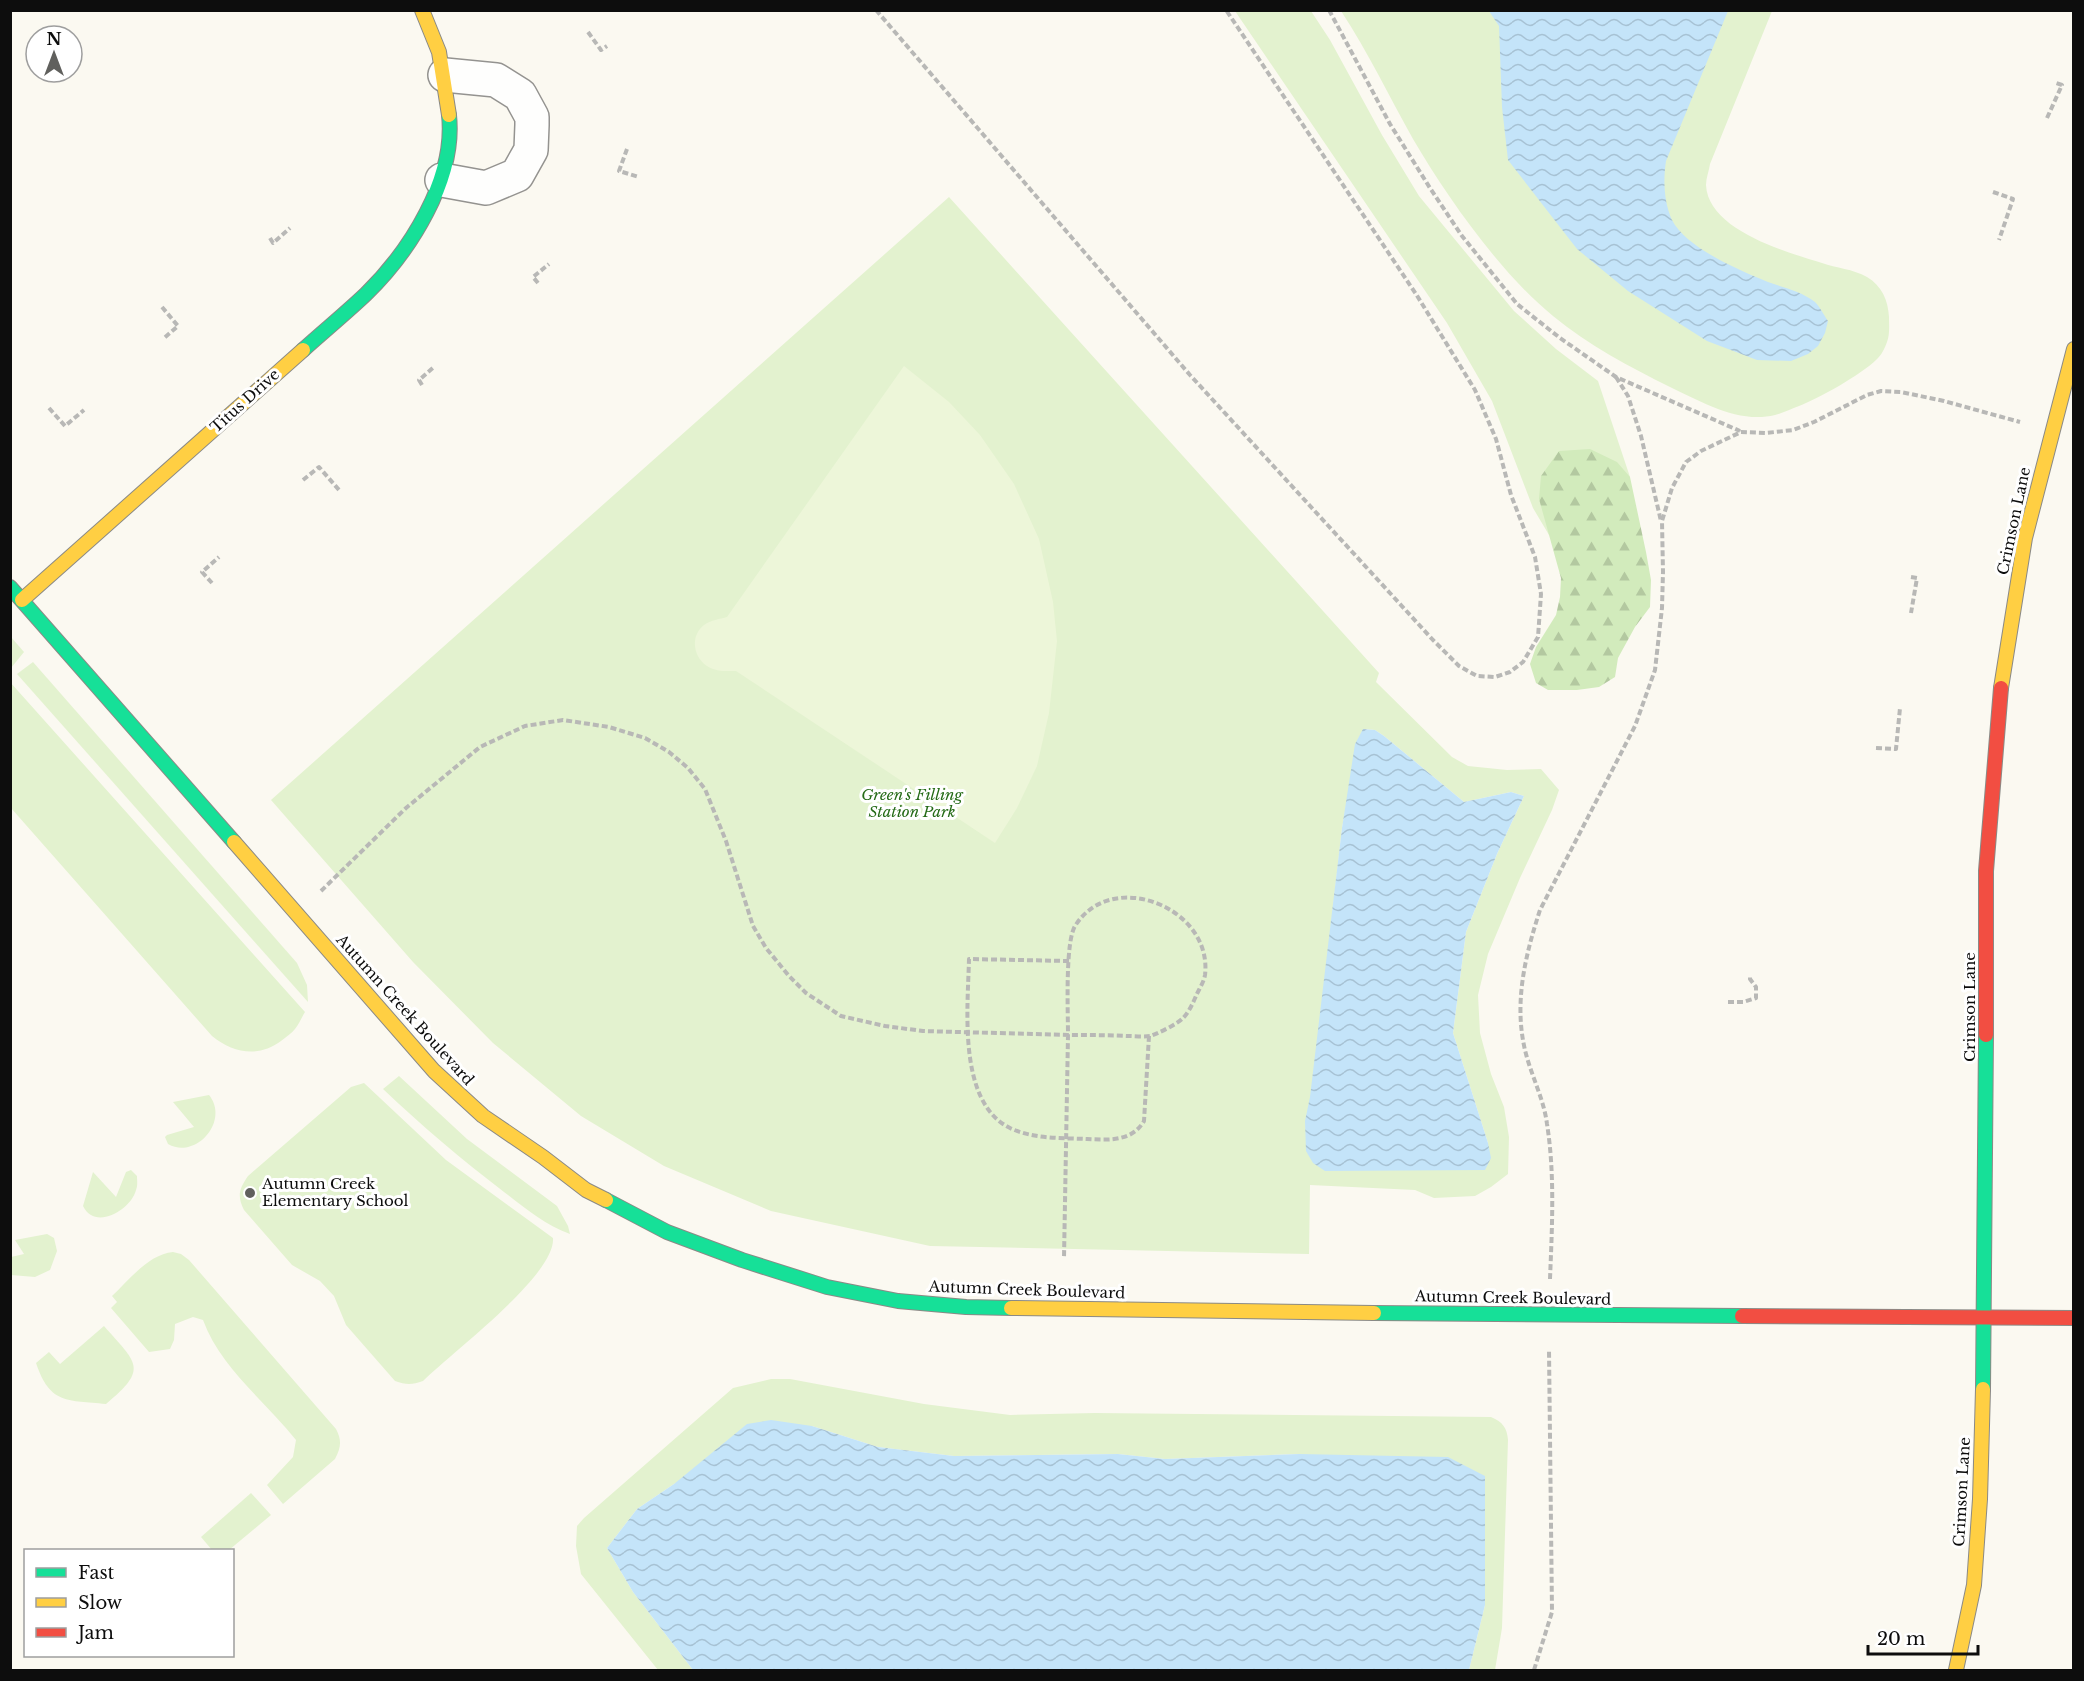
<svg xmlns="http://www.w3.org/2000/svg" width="2084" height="1681" font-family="'Libre Baskerville',serif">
<defs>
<pattern id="forest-firs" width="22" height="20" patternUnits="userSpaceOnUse" patternTransform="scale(1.5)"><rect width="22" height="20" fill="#d2ebbc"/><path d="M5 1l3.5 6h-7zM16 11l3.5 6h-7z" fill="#b3c8a0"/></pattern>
<pattern id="water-waves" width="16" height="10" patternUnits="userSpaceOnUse" patternTransform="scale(1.5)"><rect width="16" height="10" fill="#c4e4f9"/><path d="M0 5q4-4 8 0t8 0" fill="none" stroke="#a7c2d4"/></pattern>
</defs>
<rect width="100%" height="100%" fill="#fbf9f1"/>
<g fill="#e3f2cf" fill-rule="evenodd">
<polygon points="1235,11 1311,11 1330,40 1382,135 1419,196 1514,311 1556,349 1598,381 1630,477 1549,535 1533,508 1492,401 1447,323"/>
<path d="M 1341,11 L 1772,11 L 1710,164 C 1709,171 1706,178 1706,185 C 1708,230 1786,252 1822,263 C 1836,268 1853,269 1867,277 C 1882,286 1888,300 1889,317 C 1889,324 1890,335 1887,342 C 1885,348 1881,356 1876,360 C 1862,374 1818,399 1799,406 C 1791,409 1783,413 1775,415 C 1739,424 1702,402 1670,387 C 1630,367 1588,345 1553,316 C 1501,274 1447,197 1413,139 C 1389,96 1368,52 1341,11 Z"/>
<path d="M 949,197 L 1379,673 L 1376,682 L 1452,757 L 1468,766 L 1507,770 L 1541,769 L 1559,790 L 1552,810 L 1520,878 L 1488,954 L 1478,995 L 1480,1033 L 1491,1074 L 1504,1107 L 1509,1137 L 1508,1174 L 1491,1187 L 1475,1196 L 1434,1198 L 1415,1190 L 1310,1185 L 1309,1254 L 930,1246 L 771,1211 L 664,1166 L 581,1116 L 493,1043 L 413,962 L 271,800 ZM 1364,729 L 1375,730 L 1384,736 L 1464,802 L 1511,792 L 1524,796 L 1497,854 L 1466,932 L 1453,1033 L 1488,1143 L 1317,1049 L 1342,828 L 1358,739 Z"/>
<polygon points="11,637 24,652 11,668 10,667"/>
<polygon points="33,662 297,963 307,985 308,1002 17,674"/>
<path d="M 10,682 L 305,1012 C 302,1017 299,1024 295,1029 C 292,1033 286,1037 281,1041 C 258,1058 233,1053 212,1036 L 11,808 Z"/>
<path d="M 399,1076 L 467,1139 L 557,1206 L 568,1226 L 570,1234 C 545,1225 525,1208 504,1192 C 461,1159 422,1126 383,1089 Z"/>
<path d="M 364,1083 L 446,1160 L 553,1238 C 556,1275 451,1353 423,1381 C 412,1385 406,1385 395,1381 L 346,1325 L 334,1296 L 320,1281 L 292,1265 L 244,1210 C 237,1196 239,1189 248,1176 L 351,1087 Z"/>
<path d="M 209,1095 C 230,1121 196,1160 168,1144 L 165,1137 L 167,1135 L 194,1127 L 173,1102 Z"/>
<path d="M 131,1170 L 137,1176 C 137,1181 138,1185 136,1190 C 131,1210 95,1231 83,1206 L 93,1172 L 116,1197 L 126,1172 Z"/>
<polygon points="47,1234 54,1238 57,1251 50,1270 35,1277 11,1275 11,1257 24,1254 15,1240"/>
<path d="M 173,1252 L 181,1254 L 189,1260 L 336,1429 C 342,1440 341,1448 335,1459 L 283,1504 L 267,1485 L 293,1457 L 296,1440 C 265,1401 220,1367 203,1320 L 193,1317 L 175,1324 L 174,1340 L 170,1349 L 149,1352 L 111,1308 L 117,1302 L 112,1296 C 129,1280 149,1254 173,1252 Z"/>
<path d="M 104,1326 C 136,1363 150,1368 106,1404 C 68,1400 50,1405 36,1363 L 49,1352 L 60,1364 Z"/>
<path d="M 771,1379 L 790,1379 L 924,1404 L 1010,1415 L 1095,1413 L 1491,1417 C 1503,1422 1507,1428 1508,1440 L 1502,1628 L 1495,1670 L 1469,1670 L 1485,1605 L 1299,1454 L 1165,1459 L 1118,1454 L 954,1456 L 878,1447 L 812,1426 L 674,1484 L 637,1509 L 607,1548 L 633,1592 L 693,1670 L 658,1670 L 581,1574 L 576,1546 L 577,1526 L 584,1518 L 733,1388 Z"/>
<polygon points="251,1493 271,1515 229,1550 212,1550 201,1537"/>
</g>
<polygon fill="url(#forest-firs)" points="1590,449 1617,462 1630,477 1646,552 1651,580 1650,607 1635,627 1618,658 1615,677 1599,687 1577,690 1548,690 1536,683 1530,664 1536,647 1556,615 1560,597 1561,578 1539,499 1541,476 1559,451"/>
<path fill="#edf6d9" d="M 904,366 L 949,402 L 980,435 L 1014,484 L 1039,539 L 1053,602 L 1057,641 L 1049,713 L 1037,766 L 1017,808 L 995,843 L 736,671 C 726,671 716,672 707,666 C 693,657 690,636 704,625 C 711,620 720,619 727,617 Z"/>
<g fill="url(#water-waves)">
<path d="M 1489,11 L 1728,11 L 1666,161 C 1663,181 1664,202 1672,220 C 1686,248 1741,271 1768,282 C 1784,288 1801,291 1815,302 C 1820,307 1824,315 1828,321 L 1825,333 L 1818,346 L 1808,354 L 1791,361 L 1757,360 L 1707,341 L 1628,291 L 1577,249 L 1508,160 L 1502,107 L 1499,26 Z"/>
<polygon points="1363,729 1375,730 1384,736 1464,802 1511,792 1524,796 1497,854 1466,932 1453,1033 1488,1143 1491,1158 1485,1170 1325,1171 1313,1163 1306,1151 1305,1121 1310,1097 1342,828 1355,744"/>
<polygon points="771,1420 812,1426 878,1447 954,1456 1118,1454 1165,1459 1299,1454 1448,1457 1485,1476 1485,1605 1469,1670 693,1670 633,1592 607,1548 637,1509 674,1484 747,1424"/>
</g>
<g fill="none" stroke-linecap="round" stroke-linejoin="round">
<g stroke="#949390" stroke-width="36">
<polyline id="street" points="442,180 486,188 517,175 531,150 532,125 532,117 520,95 496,80 445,75"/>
</g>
<g stroke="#8b8a86" stroke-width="16">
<g id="fast">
<path d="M 303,350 C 324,331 346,313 366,294 C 410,251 456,179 449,115"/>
<polyline points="10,587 234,842"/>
<polyline points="606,1200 667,1232 742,1260 827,1287 898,1301 966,1307 1011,1308"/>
<polyline points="1374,1313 1742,1316"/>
<polyline points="1983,1389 1986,1035"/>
</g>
</g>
<g stroke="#8b8a86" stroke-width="16">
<g id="slow">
<polyline points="422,10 439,52 449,115"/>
<polyline points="22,600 303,350"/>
<polyline points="2001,688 2025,538 2074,349"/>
<polyline points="234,842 434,1071 483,1116 543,1157 586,1190 606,1200"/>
<polyline points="1011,1308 1374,1313"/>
<polyline points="1956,1670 1974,1585 1980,1499 1983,1389"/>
</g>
</g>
<g stroke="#8b8a86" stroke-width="16">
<g id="jam">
<polyline points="1986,1035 1986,871 2001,688"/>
<polyline points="1742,1316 2074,1318"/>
</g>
</g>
<g stroke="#b8b8b6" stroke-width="4" stroke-dasharray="6 3" stroke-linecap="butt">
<polyline points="876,10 1190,375 1433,640 1459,666 1477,676 1495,677 1510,672 1523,662 1538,637 1541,594 1535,557 1511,495 1496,439 1475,390 1416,294 1226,10"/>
<polyline points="1329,10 1390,124 1430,188 1462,236 1517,304 1560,338 1616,377 1740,431"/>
<polyline points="588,32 601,50 607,46"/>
<polyline points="2047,118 2062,85 2056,83"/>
<polyline points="627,149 619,171 639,177"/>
<polyline points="1993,192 2013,199 1999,240"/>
<polyline points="270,238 273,243 290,228"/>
<polyline points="538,283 533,277 549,264"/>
<polyline points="162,307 178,326 163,339"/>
<polyline points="1616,377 1628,396 1641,436 1661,521"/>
<polyline points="422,385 419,380 434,367"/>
<polyline points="49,408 65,426 84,410"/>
<polyline points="303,480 319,467 339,490"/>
<polyline points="1911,577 1917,578 1911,613"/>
<polyline points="212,583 202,572 219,557"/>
<polyline points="1876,748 1896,749 1900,708"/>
<path d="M 321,891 L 406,808 L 480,747 L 525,726 L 563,720 L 609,727 L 645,738 L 669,752 L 688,768 L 705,789 L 726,841 L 753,926 L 766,948 L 789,976 L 806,993 L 841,1016 L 885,1026 L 923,1031 L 1068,1035 C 1068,1012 1065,943 1075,926 C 1112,867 1213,908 1205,975 C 1204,982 1199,989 1196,996 C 1193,1003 1188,1014 1182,1019 C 1177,1024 1157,1034 1150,1036 C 1143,1037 1134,1036 1127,1036 C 1107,1035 1088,1035 1068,1035 L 1064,1258"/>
<path d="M 1069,961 L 969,959 C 968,1007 957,1102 1010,1128 C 1032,1139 1063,1138 1087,1139 C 1108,1140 1132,1142 1144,1121 L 1149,1036"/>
<polyline points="1728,1002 1743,1002 1756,998 1756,987 1750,979 1750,975"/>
<path d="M 1550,1279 C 1552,1228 1555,1174 1547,1124 C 1544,1100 1532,1077 1526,1054 C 1513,1005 1525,956 1540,910 L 1635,726 L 1655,670 L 1662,608 L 1663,572 L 1662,521 L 1672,488 L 1686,462 L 1701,451 L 1741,432 L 1766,433 L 1793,430 L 1814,422 L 1867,395 L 1881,391 L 1901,392 L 1944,401 L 2020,422"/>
<polyline points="1534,1670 1552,1612 1549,1350"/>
</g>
<use href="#street" stroke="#fefefd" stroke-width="33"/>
<use href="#fast" stroke="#16e098" stroke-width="14"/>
<use href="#slow" stroke="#ffcf43" stroke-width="14"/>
<use href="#jam" stroke="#f24e42" stroke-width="14"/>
</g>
<circle fill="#60605d" stroke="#fff" stroke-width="2" cx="250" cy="1193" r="6"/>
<g text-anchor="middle" stroke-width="6" stroke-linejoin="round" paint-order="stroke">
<g font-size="15" fill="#0d0d0d" stroke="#fff">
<text transform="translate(245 401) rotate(-42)" y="5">Titus Drive</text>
<text transform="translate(2014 521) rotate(-78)" y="5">Crimson Lane</text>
<text transform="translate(1970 1007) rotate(-90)" y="5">Crimson Lane</text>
<text transform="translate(405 1010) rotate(48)" y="5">Autumn Creek Boulevard</text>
<text transform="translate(1027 1290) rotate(2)" y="5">Autumn Creek Boulevard</text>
<text transform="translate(1513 1298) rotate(1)" y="5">Autumn Creek Boulevard</text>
<text transform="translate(1962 1492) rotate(-87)" y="5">Crimson Lane</text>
</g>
<g font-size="15" font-style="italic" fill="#256b17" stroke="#fff">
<text x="912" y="800">Green's Filling<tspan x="912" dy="17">Station Park</tspan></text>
</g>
<g font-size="15" fill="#0d0d0d" stroke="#fff" text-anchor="start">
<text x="262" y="1189">Autumn Creek<tspan x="262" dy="17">Elementary School</tspan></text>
</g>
</g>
<rect width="2084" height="1681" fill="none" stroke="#0d0d0d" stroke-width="24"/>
<rect x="24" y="1549" width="210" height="108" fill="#ffffff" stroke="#9e9e9e" stroke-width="1.5"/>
<rect x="36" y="1568" width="30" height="9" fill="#16e098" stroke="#9e9e9e" stroke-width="1.5"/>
<text x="78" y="1579" font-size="18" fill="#0d0d0d">Fast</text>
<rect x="36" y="1598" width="30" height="9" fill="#ffcf43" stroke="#9e9e9e" stroke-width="1.5"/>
<text x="78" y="1609" font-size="18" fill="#0d0d0d">Slow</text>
<rect x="36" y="1628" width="30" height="9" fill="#f24e42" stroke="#9e9e9e" stroke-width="1.5"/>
<text x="78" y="1639" font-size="18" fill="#0d0d0d">Jam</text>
<g transform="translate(54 54)"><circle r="28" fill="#ffffff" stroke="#9e9e9e" stroke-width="1.5"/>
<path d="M0-4.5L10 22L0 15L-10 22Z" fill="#60605d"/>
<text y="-9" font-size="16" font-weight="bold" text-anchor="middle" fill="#0d0d0d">N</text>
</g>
<path d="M1868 1645v9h110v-9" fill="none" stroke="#0d0d0d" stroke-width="3"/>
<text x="1877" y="1645" font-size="18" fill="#0d0d0d" stroke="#ffffff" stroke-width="4.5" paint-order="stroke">20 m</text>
</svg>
